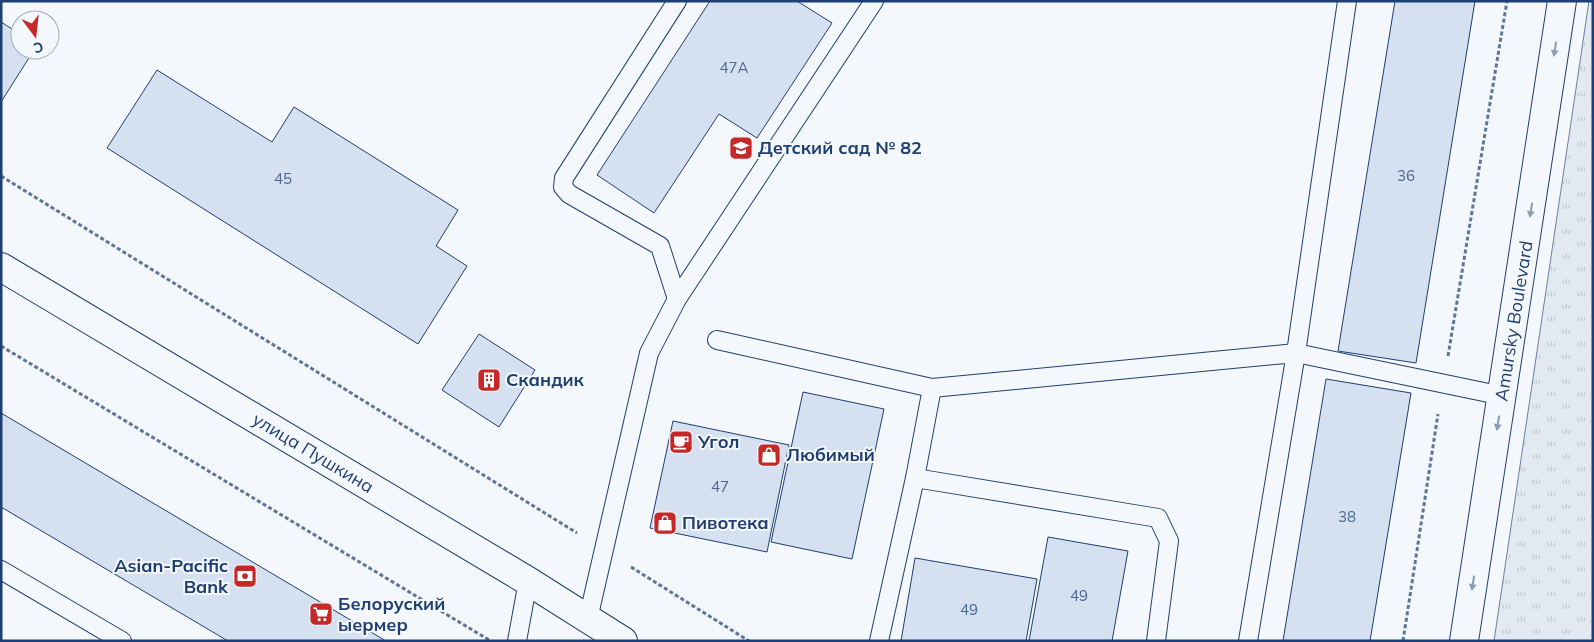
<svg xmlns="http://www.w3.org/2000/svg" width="1594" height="642" font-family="Mulish,sans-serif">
<defs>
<pattern id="grass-tufts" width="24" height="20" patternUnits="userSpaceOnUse" patternTransform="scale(1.25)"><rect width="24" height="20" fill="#e3e9f0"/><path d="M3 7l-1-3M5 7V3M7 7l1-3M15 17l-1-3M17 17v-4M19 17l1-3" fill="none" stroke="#c2c9d1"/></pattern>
</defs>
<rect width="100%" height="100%" fill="#f4f7fb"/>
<polygon fill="url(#grass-tufts)" stroke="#687fa3" points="1589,1 1593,1 1593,641 1494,641"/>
<g fill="#d5e0f0" stroke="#1d3f73">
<polygon points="710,1 797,1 832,23 757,138 719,114 654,213 597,175"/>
<polygon points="1395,1 1475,1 1416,363 1338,351"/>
<polygon points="1,22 20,34 20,50 34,50 1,102"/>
<polygon points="157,70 272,142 294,107 458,210 436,246 467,266 418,344 107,148"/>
<polygon points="479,334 535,370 499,427 442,390"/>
<polygon points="1326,379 1411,393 1370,641 1283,641"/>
<polygon points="803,392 884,409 852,559 771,542"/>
<polygon points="1,413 386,641 228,641 1,507"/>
<polygon points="673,421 789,445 767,552 650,528"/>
<polygon points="1048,537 1128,551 1112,641 1029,641"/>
<polygon points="915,558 1037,579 1026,641 901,641"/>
</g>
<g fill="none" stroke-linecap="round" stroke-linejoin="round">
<g stroke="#1d3f73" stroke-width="20">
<g id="service">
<polyline points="677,1 564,178 563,187 569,194 660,246 677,299"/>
<polyline points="1347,1 1296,353 1503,396"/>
<polyline points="717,340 932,388 915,478 879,641"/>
<polyline points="932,388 1296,353 1248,641"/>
<polyline points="915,478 1158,518 1169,541 1156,641"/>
<polyline points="1,570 122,641"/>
<polyline points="588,619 649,353 677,299 874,1"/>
<polyline points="517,641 528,581"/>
</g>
</g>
<g stroke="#1d3f73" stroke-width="30">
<g id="tertiary">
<polyline points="1,267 528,581 623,641"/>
<polyline points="1464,641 1562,1"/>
</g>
</g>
<g stroke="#5e769c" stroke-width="3" stroke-dasharray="4 2.5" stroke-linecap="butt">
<polyline points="1,176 577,533"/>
<polyline points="1,346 489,640"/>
<polyline points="1448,356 1507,1"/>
<polyline points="631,567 749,641"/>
<polyline points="1403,641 1438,414"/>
</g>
<use href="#service" stroke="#f4f7fb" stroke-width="18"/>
<use href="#tertiary" stroke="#f4f7fb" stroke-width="28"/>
</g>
<defs><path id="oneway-solid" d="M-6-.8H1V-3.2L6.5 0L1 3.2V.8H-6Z" transform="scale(1.25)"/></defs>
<g fill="#889bb7">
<use href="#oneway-solid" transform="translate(1555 49) rotate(99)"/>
<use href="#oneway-solid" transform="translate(1531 210) rotate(99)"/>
<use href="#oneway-solid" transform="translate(1498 423) rotate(99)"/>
<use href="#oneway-solid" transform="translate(1473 583) rotate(99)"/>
</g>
<defs>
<g id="school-square" transform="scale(1.25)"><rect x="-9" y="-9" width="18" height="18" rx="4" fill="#c62828" stroke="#f4f7fb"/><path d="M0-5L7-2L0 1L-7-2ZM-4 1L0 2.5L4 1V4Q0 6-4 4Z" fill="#fff"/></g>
<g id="building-square" transform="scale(1.25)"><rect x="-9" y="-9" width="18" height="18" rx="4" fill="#c62828" stroke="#f4f7fb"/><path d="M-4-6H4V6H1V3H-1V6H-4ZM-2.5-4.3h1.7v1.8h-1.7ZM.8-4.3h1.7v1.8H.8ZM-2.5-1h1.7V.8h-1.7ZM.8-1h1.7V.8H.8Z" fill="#fff"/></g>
<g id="cafe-square" transform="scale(1.25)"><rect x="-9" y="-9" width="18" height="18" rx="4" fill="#c62828" stroke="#f4f7fb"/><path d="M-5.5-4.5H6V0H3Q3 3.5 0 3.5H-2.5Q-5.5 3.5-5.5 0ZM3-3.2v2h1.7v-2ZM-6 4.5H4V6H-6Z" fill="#fff"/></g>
<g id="shop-square" transform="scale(1.25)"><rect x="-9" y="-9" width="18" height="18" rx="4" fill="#c62828" stroke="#f4f7fb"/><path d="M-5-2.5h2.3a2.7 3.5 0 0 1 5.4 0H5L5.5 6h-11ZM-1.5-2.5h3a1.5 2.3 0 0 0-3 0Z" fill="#fff"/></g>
<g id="bank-square" transform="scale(1.25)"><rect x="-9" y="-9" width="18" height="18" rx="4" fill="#c62828" stroke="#f4f7fb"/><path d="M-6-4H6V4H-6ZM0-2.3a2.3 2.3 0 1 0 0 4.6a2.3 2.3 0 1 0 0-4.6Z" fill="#fff"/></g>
<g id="supermarket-square" transform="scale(1.25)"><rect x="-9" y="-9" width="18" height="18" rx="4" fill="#c62828" stroke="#f4f7fb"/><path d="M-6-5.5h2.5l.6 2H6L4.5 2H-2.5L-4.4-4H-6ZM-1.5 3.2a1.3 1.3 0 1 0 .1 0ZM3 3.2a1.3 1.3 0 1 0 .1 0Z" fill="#fff"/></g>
</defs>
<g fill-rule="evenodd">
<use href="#school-square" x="741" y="148"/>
<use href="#building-square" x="489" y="380"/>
<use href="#cafe-square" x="681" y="442"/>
<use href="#shop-square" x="769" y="455"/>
<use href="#shop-square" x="665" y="523"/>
<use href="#bank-square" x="245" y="576"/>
<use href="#supermarket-square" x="321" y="614"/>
</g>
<g text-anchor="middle" stroke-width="4" stroke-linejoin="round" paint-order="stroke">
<g font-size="15" fill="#4b6792">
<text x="734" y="73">47А</text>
<text x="1406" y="181">36</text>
<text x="283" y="184">45</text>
<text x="720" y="492">47</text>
<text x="1347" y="522">38</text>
<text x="1079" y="601">49</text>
<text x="969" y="615">49</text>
</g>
<g font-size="18" font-weight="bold" fill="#1d3f73" stroke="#f4f7fb" text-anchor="start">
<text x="758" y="154">Детский сад № 82</text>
<text x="506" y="386">Скандик</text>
<text x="698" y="448">Угол</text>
<text x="786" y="461">Любимый</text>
<text x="682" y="529">Пивотека</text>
<text x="228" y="572" text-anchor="end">Asian-Pacific<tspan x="228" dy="21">Bank</tspan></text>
<text x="338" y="610">Белоруский<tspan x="338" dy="21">ыермер</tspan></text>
</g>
<g font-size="18" fill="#1d3f73" stroke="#f4f7fb">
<text transform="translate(1514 321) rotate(-81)" y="6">Amursky Boulevard</text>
<text transform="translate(313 453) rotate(31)" y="6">улица Пушкина</text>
</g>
</g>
<rect width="1594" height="642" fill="none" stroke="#1d3f73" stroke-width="5"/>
<g transform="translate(35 35) rotate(165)"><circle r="24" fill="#f4f7fb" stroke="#9eadc5"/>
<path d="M0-4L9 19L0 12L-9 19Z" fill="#c62828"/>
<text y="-8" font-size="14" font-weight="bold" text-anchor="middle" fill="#1d3f73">С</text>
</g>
</svg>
